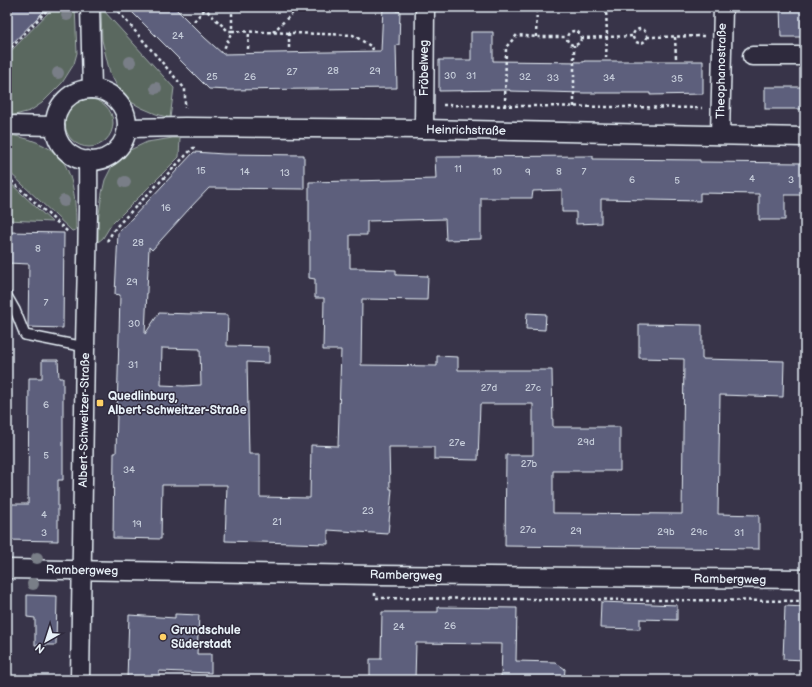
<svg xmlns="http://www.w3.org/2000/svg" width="812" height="687" font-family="'Balsamiq Sans',sans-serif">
<rect width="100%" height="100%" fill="#383449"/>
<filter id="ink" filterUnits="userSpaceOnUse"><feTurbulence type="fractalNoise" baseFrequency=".025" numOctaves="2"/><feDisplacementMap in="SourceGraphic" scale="8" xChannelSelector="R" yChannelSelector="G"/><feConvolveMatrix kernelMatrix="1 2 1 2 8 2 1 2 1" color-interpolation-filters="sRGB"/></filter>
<g filter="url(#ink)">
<g fill="#5a685e" stroke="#a1acab">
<polygon points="54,7 75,7 77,53 74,64 62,83 42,103 30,111 11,116 7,116 7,55"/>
<polygon points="101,11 104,11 174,88 170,118 156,114 142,108 131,102 118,88 110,73 102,40"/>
<circle cx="89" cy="123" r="24"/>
<path d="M 7,135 C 27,137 49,144 62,160 C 75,178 76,208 76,230 L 72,231 L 7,170 Z"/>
<polygon points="173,138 180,138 179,157 111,225 103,238 98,242 98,221 102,193 105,180 111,168 118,159 130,150 147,142"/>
<polygon points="7,180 52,222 7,220"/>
</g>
<g fill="#5d5e7b" stroke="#e8f1f8" fill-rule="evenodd">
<polygon points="7,7 48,7 7,49"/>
<polygon points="127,7 174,7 205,38 223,54 381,51 383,7 396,7 396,11 400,11 399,45 396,45 397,88 229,90 209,89"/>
<polygon points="780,7 805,7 805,37 781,37"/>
<polygon points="471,32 493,32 493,61 584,62 584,61 703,61 703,94 650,95 650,93 584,93 510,91 510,90 439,91 439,60 471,60"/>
<rect x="765" y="87" width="40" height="22"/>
<path d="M 194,152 L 224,154 L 304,155 L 304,189 L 209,188 L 189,209 L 152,250 L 149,247 L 145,334 L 159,313 L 228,315 L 227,346 L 269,347 L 269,363 L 247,362 L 249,454 L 260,454 L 260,497 L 310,498 L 311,445 L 338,446 L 341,350 L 323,350 L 324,298 L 315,298 L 315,279 L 309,278 L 309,182 L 436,179 L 435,157 L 593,156 L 593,159 L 700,160 L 700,162 L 805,163 L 805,195 L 785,195 L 785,220 L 759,220 L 759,194 L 700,193 L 700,201 L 601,199 L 601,223 L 576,224 L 576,212 L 562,212 L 562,190 L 533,191 L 532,198 L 481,198 L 481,239 L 446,240 L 445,219 L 367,221 L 367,235 L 350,235 L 350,268 L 365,268 L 365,269 L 396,270 L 396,275 L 428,276 L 427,300 L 362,299 L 361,365 L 437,366 L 437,356 L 458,357 L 458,370 L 552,370 L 553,427 L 620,427 L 620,471 L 553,471 L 553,513 L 682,514 L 684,359 L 639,358 L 639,324 L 702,325 L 702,359 L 784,361 L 783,397 L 720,395 L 718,514 L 759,515 L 759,549 L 505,546 L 506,455 L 533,455 L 533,404 L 480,404 L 478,460 L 434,459 L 434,447 L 389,447 L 390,489 L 392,489 L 388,534 L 328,530 L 328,544 L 225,541 L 227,485 L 162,485 L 161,539 L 113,538 L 114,453 L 116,453 L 120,295 L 115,294 L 118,233 ZM 162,348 L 200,349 L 201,385 L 184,386 L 161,385 Z"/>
<polygon points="7,232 64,233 63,328 28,327 29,264 7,263"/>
<polygon points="527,313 546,314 545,330 526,329"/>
<polygon points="42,360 58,360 59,378 63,378 63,480 58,480 58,541 7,540 7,504 28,504 29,378 42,378"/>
<polygon points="27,595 57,596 56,645 35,645 35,618 27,617"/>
<polygon points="601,602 677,605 677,620 640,619 640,629 600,628"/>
<polygon points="785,606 805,607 805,660 783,659"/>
<polygon points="438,607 517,608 516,661 555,662 565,669 564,680 501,680 502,644 416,643 415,680 370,679 370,659 381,659 382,612 438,612"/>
<polygon points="175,614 199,615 197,654 211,654 211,673 159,671 159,680 127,680 129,615 175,618"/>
</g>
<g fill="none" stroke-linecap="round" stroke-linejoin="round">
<g stroke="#e8f1f8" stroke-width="12">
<polyline id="service" points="7,296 15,310 25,335 85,347"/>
</g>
<g stroke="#e8f1f8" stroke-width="21">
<g id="minor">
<polyline points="90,7 92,89"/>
<polyline points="752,56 805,56"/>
<circle cx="91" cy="125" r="36"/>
<polyline points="7,125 55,126"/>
<polyline points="127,128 185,127 424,129 805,137"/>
<polyline points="424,129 425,7"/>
<polyline points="720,135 723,7"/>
<polyline points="7,569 375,575 805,579"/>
<path d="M 80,680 C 82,569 83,458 85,348 C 86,285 89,223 88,160"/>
</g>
</g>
<g stroke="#e8f1f8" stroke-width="2.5" stroke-dasharray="3 3" stroke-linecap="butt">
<polyline points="116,7 116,9 185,89 185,108"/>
<polyline points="203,7 228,31 232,31 224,49"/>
<polyline points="232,7 232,31 353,35 372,47 373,50"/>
<polyline points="606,7 607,36 606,58"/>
<polyline points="194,21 205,9"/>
<circle cx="640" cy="36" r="7"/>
<circle cx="574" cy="38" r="7"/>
<polyline points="273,32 299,7"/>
<polyline points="289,33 289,48"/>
<polyline points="536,37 537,7"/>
<polyline points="647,37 705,36"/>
<polyline points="675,37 676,58"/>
<polyline points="581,38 633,36"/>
<polyline points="248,49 249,32"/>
<polyline points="7,52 50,7"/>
<polyline points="443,105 702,108"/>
<polyline points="505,106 506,47 517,35 536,37 567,37"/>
<polyline points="574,107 574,45"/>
<polyline points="7,177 69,233"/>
<polyline points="107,241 116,227 193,148 195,148"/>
<polyline points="375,593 375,598 805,601"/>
</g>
<use href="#service" stroke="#2f2a3d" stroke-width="9"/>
<use href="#minor" stroke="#2f2a3d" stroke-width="18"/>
</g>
<g fill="#797e87">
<circle cx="67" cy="15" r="6"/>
<circle cx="130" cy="62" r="6"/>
<circle cx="58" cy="73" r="6"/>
<circle cx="156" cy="88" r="6"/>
<circle cx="125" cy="182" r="6"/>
<circle cx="64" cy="201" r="6"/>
<circle cx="37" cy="558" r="6"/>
<circle cx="33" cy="584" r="6"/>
</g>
</g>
<g fill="#ffd166" stroke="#2f2a3d" stroke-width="1.5">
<rect x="96" y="399" width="8" height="8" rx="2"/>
<circle cx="163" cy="637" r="4"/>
</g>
<g text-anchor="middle" stroke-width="3" stroke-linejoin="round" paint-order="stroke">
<g font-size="10" fill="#c5ccd9">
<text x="178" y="39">24</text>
<text x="333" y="74">28</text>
<text x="375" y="74">29</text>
<text x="292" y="75">27</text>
<text x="450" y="79">30</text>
<text x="471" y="79">31</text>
<text x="212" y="80">25</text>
<text x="250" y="80">26</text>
<text x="525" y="80">32</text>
<text x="553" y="81">33</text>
<text x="609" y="81">34</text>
<text x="677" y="82">35</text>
<text x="458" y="172">11</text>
<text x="201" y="174">15</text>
<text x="245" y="175">14</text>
<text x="497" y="175">10</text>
<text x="528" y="175">9</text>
<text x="559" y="175">8</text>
<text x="584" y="175">7</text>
<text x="285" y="176">13</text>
<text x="752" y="182">4</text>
<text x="632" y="183">6</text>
<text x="791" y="183">3</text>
<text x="677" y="184">5</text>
<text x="166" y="211">16</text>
<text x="138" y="246">28</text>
<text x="38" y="252">8</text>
<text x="132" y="285">29</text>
<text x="46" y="306">7</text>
<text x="134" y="327">30</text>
<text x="133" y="368">31</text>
<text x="489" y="391">27d</text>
<text x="533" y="391">27c</text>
<text x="46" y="408">6</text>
<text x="586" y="445">29d</text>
<text x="457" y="446">27e</text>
<text x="46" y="459">5</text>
<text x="529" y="467">27b</text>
<text x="129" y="473">34</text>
<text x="368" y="514">23</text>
<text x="44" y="518">4</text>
<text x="277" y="525">21</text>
<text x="137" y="527">19</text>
<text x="528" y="533">27a</text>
<text x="576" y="534">29</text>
<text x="666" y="535">29b</text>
<text x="699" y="535">29c</text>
<text x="44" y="536">3</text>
<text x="739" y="536">31</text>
<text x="450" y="629">26</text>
<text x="399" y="630">24</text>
</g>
<g font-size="12" fill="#e8f1f8" stroke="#2f2a3d">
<text transform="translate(424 68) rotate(-90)" y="4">Fröbelweg</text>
<text transform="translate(721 71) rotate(-89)" y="4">Theophanostraße</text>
<text transform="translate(466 130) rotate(1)" y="4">Heinrichstraße</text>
<text transform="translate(84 420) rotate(-89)" y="4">Albert-Schweitzer-Straße</text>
<text transform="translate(82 570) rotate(1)" y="4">Rambergweg</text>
<text transform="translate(406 575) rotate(1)" y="4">Rambergweg</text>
<text transform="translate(730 579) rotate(1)" y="4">Rambergweg</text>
</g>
<g font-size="12" font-weight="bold" fill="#e8f1f8" stroke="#2f2a3d" text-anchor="start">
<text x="108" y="400">Quedlinburg,<tspan x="108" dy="14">Albert-Schweitzer-Straße</tspan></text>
<text x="171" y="634">Grundschule<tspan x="171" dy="14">Süderstadt</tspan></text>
</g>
</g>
<rect width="812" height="687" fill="none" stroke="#2f2a3d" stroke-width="24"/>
<rect x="12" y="12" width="788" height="663" fill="none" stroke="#e8f1f8" stroke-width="1.5" filter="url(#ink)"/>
<g transform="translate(46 641) rotate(219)" stroke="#2f2a3d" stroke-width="3" paint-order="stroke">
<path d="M0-3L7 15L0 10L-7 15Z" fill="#e8f1f8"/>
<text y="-6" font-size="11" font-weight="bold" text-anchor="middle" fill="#e8f1f8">N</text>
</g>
</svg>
